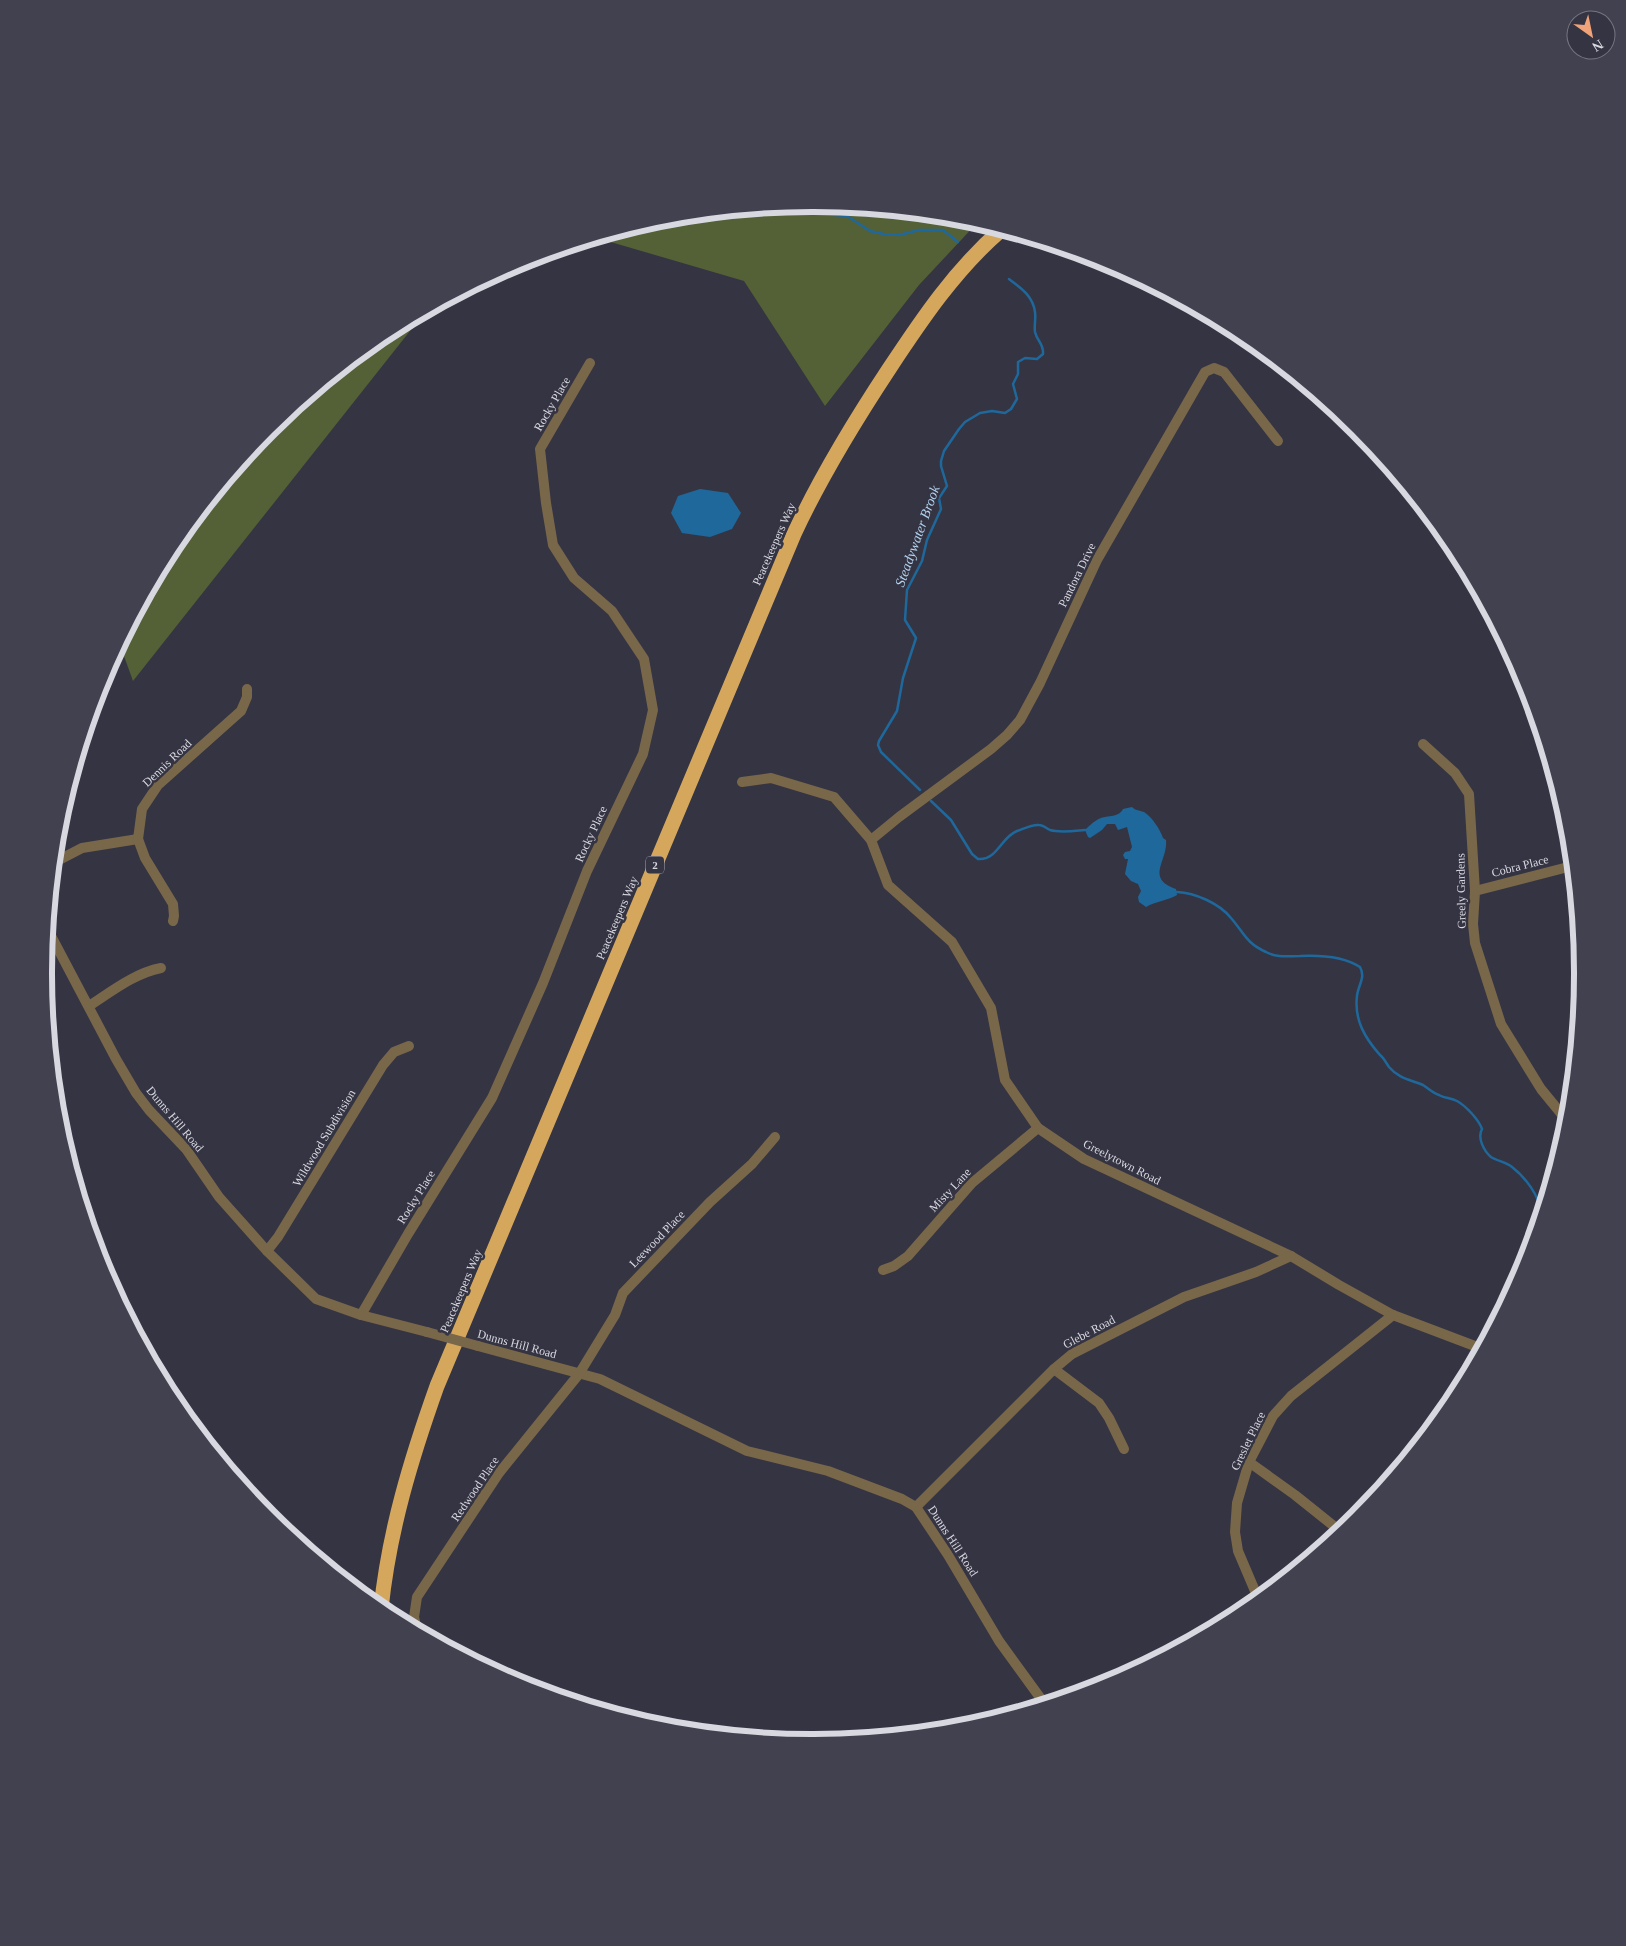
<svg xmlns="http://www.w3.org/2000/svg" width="1626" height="1946" font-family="Georgia,serif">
<rect width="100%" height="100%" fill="#353443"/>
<g fill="#546036">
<polygon points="813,204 963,219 977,223 919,285 825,406 744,281 597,238 663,218"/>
<polygon points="425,312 133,681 120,645 174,545 269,429 386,333"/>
</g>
<g fill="#1f689b">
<polygon points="700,489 728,493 741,513 732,529 710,537 682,533 671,513 678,496"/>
<path d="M 1132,807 C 1136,811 1139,810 1144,812 C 1151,816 1160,829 1163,838 L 1166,840 C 1168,861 1145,878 1176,889 L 1177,895 C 1167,901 1156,901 1146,907 L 1139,902 L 1138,897 L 1141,891 L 1138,884 L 1131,881 L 1125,874 L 1128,859 L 1125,859 L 1123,855 L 1125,852 L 1130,851 L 1132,847 L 1127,827 L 1118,830 L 1115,824 L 1107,824 L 1102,830 L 1090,838 L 1088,837 L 1085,830 C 1088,827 1093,822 1097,820 C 1106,814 1118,819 1123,809 Z"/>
</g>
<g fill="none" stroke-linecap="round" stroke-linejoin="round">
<g stroke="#1f689b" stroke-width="2.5">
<polyline points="827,205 834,215 847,216 870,231 884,234 899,235 919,230 943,230 958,242"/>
<path d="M 920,790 L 881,752 L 878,745 L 879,741 L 897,711 L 903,678 L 916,638 L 905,620 L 907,590 L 922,561 L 927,540 L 941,509 L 939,498 L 947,486 L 941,466 L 941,461 L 944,451 L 959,429 L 965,422 L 980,413 L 992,411 L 1005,413 L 1011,409 L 1017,399 L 1013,384 L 1018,374 L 1018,362 L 1025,358 L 1037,359 L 1043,354 C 1044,344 1037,341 1035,332 C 1034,326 1036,319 1035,312 C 1033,296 1021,288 1009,279"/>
<path d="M 931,801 L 951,820 L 972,854 L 978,859 C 997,861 1001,837 1017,831 C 1023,829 1033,824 1039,825 C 1043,825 1046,828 1050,830 C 1060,833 1073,831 1085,830"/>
<path d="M 1177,892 C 1195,893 1219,903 1231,918 C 1244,933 1246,943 1266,952 C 1277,958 1288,956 1300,956 C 1321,955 1343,956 1360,967 C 1366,978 1358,985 1357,996 C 1354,1020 1365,1038 1380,1055 C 1384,1058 1386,1063 1389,1067 C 1398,1078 1411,1080 1423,1085 C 1428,1088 1433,1093 1439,1095 C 1444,1098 1451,1098 1457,1101 C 1466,1106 1479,1120 1482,1129 C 1477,1138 1484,1151 1491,1157 C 1497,1161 1506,1162 1512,1167 C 1525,1177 1539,1195 1541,1212"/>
<polyline points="1524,1265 1524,1254 1537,1224"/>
</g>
<g stroke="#79674a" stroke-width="10">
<polyline points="1423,744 1455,773 1469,794 1475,891 1473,924 1475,943 1501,1024 1541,1089 1568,1122"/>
<polyline points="742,782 771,778 834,797 871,840 888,885 952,942 991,1008 1005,1080 1038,1128 1084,1159 1291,1256 1339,1285 1393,1315 1480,1348"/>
<polyline points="871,840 899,817 991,749 1007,735 1020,720 1040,683 1097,560 1205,372 1214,368 1224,372 1278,441"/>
<polyline points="55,862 82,848 138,839"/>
<polyline points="1475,891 1572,866"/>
<polyline points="173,921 174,916 173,904 145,858 138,839 142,809 158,785 241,711 247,697 247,689"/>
<polyline points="48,930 116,1059 136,1093 149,1110 186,1149 219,1197 267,1251 316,1299 361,1315 427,1332"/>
<path d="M 89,1006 C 112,991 135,973 161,968"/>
<polyline points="267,1251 278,1237 383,1065 394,1052 409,1046"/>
<polyline points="883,1270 894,1266 908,1256 972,1183 1038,1128"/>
<polyline points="361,1315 408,1234 492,1098 543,983 587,871 643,754 653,710 644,659 612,611 574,578 553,545 546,503 540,449 590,363"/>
<polyline points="478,1346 600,1379 747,1451 828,1471 902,1499 916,1507 948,1555 999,1641 1044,1703"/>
<polyline points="1054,1369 1099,1403 1109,1418 1124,1449"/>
<polyline points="1249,1462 1295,1495 1340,1531"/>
<polyline points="916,1507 1054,1369 1072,1354 1184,1297 1256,1272 1291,1256"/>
<polyline points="1258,1598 1238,1551 1235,1532 1237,1503 1249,1462 1273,1416 1291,1396 1393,1315"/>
<polyline points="417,1630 414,1617 417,1597 499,1473 579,1374 615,1315 623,1293 710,1202 752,1164 775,1137"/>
</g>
<path stroke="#d4a75d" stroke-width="15" d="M 381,1609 C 389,1531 411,1459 437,1386 L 794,534 C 821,476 854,422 889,369 C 922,319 955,270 1001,230"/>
<polyline stroke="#79674a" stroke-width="10" points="427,1332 478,1346"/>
</g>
<g text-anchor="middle" stroke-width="5" stroke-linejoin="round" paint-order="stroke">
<rect fill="#353443" stroke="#a7a7b2" stroke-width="1" x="646" y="856.5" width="18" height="17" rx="4"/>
<g font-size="11" font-weight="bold" fill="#d8d8e1">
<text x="655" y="869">2</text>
</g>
<g font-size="12" fill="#d8d8e1" stroke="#353443">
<text transform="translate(552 404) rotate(-60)" y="4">Rocky Place</text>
<text transform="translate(774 544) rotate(-66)" y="4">Peacekeepers Way</text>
<text transform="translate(1077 575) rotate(-64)" y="4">Pandora Drive</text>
<text transform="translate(167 763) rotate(-44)" y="4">Dennis Road</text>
<text transform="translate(591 834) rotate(-65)" y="4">Rocky Place</text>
<text transform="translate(1520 866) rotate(-14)" y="4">Cobra Place</text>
<text transform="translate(1461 891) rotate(-91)" y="4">Greely Gardens</text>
<text transform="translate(617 918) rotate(-67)" y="4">Peacekeepers Way</text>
<text transform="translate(175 1119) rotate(50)" y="4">Dunns Hill Road</text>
<text transform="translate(324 1138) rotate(-59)" y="4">Wildwood Subdivision</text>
<text transform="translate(1122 1162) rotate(27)" y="4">Greelytown Road</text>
<text transform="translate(950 1190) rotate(-47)" y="4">Misty Lane</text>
<text transform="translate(416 1197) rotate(-58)" y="4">Rocky Place</text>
<text transform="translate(657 1239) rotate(-46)" y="4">Leewood Place</text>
<text transform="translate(461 1291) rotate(-67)" y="4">Peacekeepers Way</text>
<text transform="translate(1089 1332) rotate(-28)" y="4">Glebe Road</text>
<text transform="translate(517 1344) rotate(15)" y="4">Dunns Hill Road</text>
<text transform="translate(1248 1441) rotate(-64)" y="4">Greslet Place</text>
<text transform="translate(475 1489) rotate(-56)" y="4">Redwood Place</text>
<text transform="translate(953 1541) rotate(57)" y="4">Dunns Hill Road</text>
</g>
<g font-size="14" font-style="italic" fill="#b2d4f1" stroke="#353443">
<text transform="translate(917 536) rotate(-70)" y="5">Steadywater Brook</text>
</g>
</g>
<path d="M0 0H1626V1946H0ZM812 212H814A760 760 0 0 1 1574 972V974A760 760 0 0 1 814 1734H812A760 760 0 0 1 52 974V972A760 760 0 0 1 812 212Z" fill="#424150" fill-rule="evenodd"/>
<path fill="none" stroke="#d8d8e1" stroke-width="6" d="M812 212H814A760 760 0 0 1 1574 972V974A760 760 0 0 1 814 1734H812A760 760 0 0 1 52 974V972A760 760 0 0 1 812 212Z"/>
<g transform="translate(1591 35) rotate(147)"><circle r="24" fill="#353443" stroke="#767682"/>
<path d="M0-4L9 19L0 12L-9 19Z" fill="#f0a378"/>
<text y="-8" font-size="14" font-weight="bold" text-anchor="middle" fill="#d8d8e1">N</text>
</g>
</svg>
